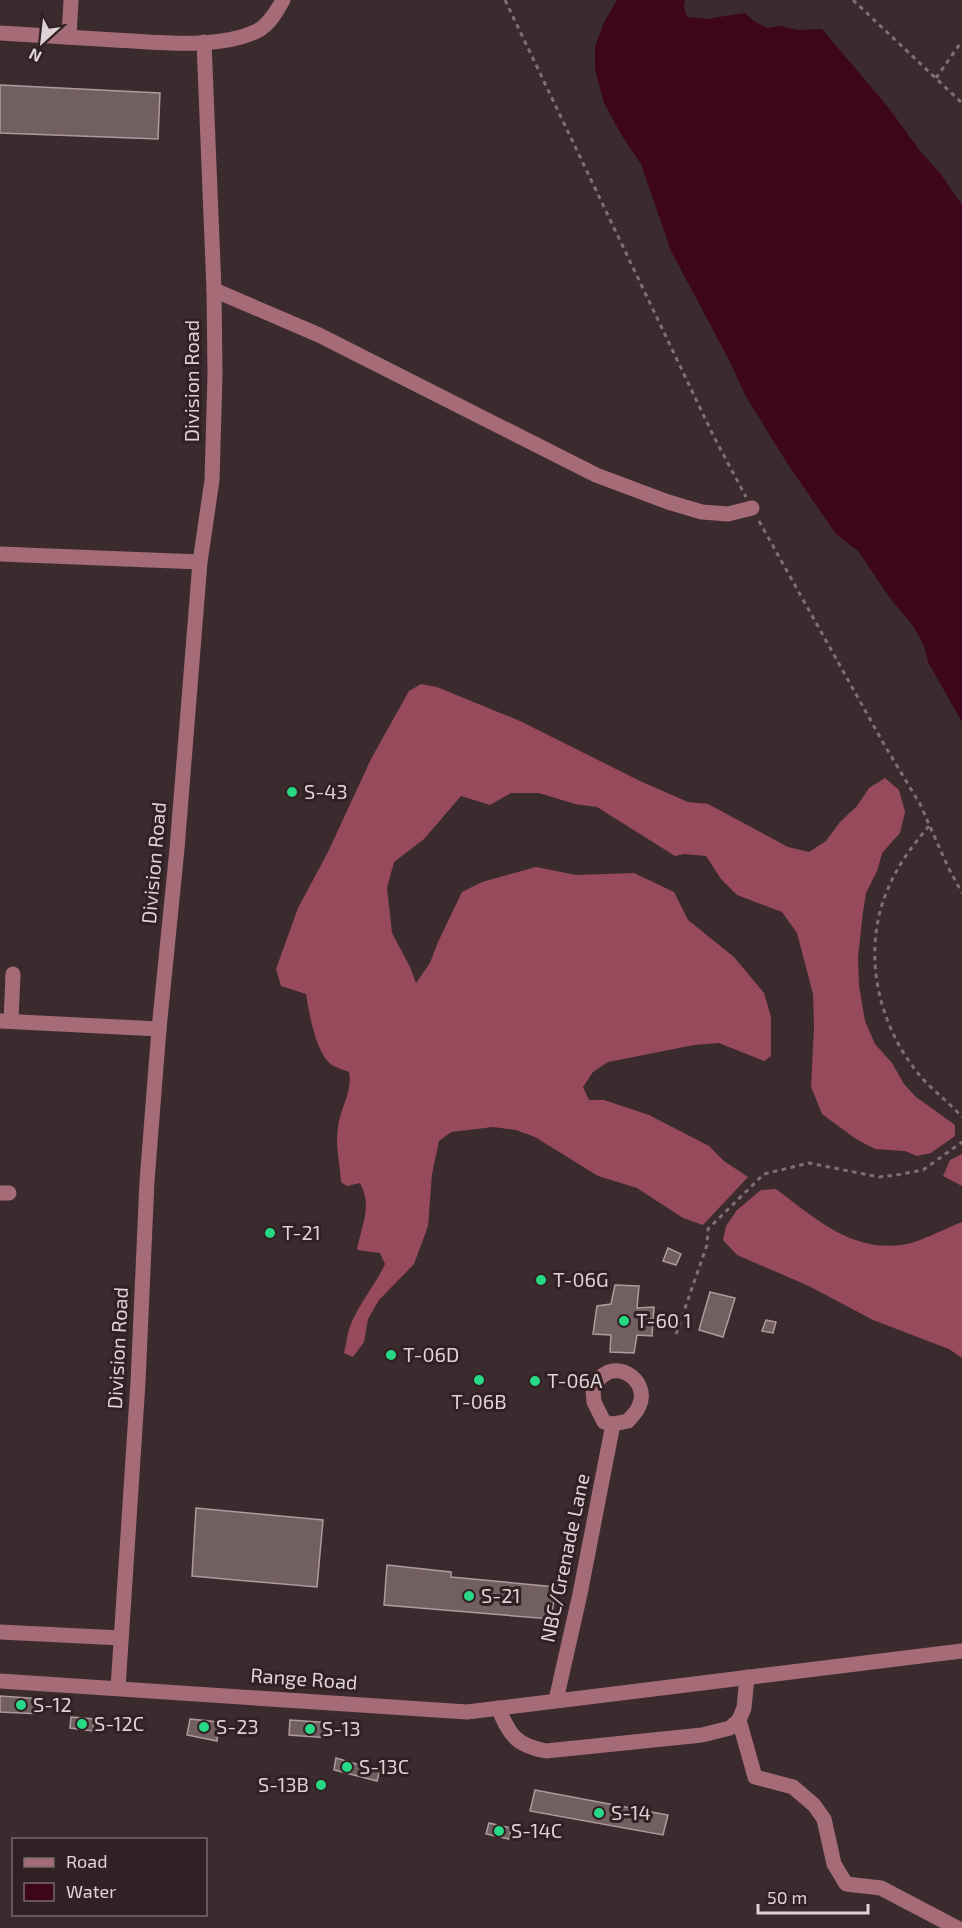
<svg xmlns="http://www.w3.org/2000/svg" width="962" height="1928" font-family="'Exo 2',sans-serif">
<rect width="100%" height="100%" fill="#3b2b2e"/>
<g fill="#974a5c">
<path d="M 421,684 L 437,687 L 520,721 L 640,781 L 688,802 L 708,804 L 788,847 L 809,852 L 826,841 L 840,822 L 857,806 L 869,788 L 885,778 L 899,790 L 905,812 L 900,833 L 882,853 L 877,871 L 866,893 L 863,912 L 858,957 L 859,986 L 865,1021 L 875,1044 L 892,1063 L 904,1084 L 916,1097 L 955,1125 L 955,1136 L 931,1153 L 917,1156 L 905,1151 L 875,1149 L 856,1139 L 822,1114 L 811,1087 L 814,1028 L 813,994 L 797,933 L 782,912 L 737,895 L 721,879 L 706,856 L 684,854 L 675,856 L 597,807 L 575,804 L 539,793 L 511,793 L 490,805 L 461,796 L 424,839 L 394,862 L 387,888 L 392,933 L 410,967 L 416,983 L 430,963 L 438,942 L 462,892 L 482,882 L 536,867 L 576,875 L 634,873 L 674,892 L 688,920 L 734,957 L 764,993 L 771,1017 L 771,1056 L 764,1061 L 719,1043 L 694,1045 L 608,1062 L 593,1072 L 583,1087 L 589,1100 L 604,1100 L 649,1115 L 709,1146 L 724,1161 L 748,1177 L 703,1225 L 683,1218 L 637,1188 L 598,1176 L 535,1137 L 516,1130 L 493,1127 L 451,1132 L 439,1141 L 432,1174 L 428,1226 L 414,1264 L 379,1300 L 368,1319 L 364,1342 L 353,1357 L 344,1353 C 346,1345 347,1336 349,1329 C 357,1306 375,1286 385,1264 L 380,1253 L 357,1250 C 361,1226 373,1207 360,1183 L 347,1186 L 341,1182 C 340,1163 335,1146 338,1127 C 340,1108 353,1091 349,1072 C 344,1070 337,1068 332,1065 C 316,1054 309,1013 306,994 L 281,986 L 276,969 L 298,908 L 328,852 L 371,759 L 409,691 Z"/>
<polygon points="962,1154 962,1186 943,1176 950,1160"/>
<path d="M 776,1189 C 816,1219 853,1254 907,1244 C 922,1241 946,1228 962,1222 L 962,1358 L 949,1349 L 873,1320 L 809,1286 L 737,1255 L 723,1240 L 726,1226 L 737,1210 L 761,1190 Z"/>
</g>
<polygon fill="#3d0619" points="617,0 685,0 684,7 687,17 706,19 745,13 754,21 767,28 780,26 798,30 822,29 888,107 920,151 940,173 962,205 962,722 928,662 924,646 914,627 890,598 858,551 836,534 787,463 745,395 730,362 671,251 641,164 622,136 604,103 595,69 595,47 604,22"/>
<g fill="#715f62" stroke="#af9a9e" stroke-width="1.5">
<polygon points="0,85 160,93 158,139 0,133"/>
<polygon points="668,1248 681,1254 676,1265 663,1261"/>
<polygon points="615,1285 639,1286 637,1308 654,1307 652,1336 637,1335 634,1353 610,1352 611,1335 593,1334 597,1306 611,1304"/>
<polygon points="710,1292 735,1298 723,1337 699,1330"/>
<polygon points="766,1320 776,1322 773,1333 762,1331"/>
<polygon points="196,1508 323,1520 317,1587 192,1576"/>
<polygon points="387,1565 451,1572 451,1577 556,1587 551,1619 384,1605"/>
<polygon points="0,1696 42,1699 41,1714 0,1712"/>
<polygon points="71,1717 94,1719 93,1731 70,1728"/>
<polygon points="190,1719 219,1722 217,1741 187,1735"/>
<polygon points="290,1720 332,1723 330,1738 289,1735"/>
<polygon points="336,1758 380,1771 377,1781 334,1770"/>
<polygon points="535,1790 668,1815 663,1835 530,1811"/>
<polygon points="489,1823 511,1828 509,1839 486,1834"/>
</g>
<g fill="none" stroke-linecap="round" stroke-linejoin="round">
<g stroke="#7f7173" stroke-width="3" stroke-dasharray="4.5 4.5" stroke-linecap="butt">
<polyline points="505,0 714,437 746,497"/>
<polyline points="853,0 962,103"/>
<polyline points="936,78 962,41"/>
<polyline points="759,521 885,746 920,804 948,867 962,893"/>
<path d="M 929,826 C 912,846 897,866 887,891 C 862,951 877,1022 917,1072 C 930,1089 948,1101 962,1117"/>
<polyline points="676,1334 707,1245 708,1229 764,1174 809,1163 879,1177 896,1175 923,1170 962,1142"/>
</g>
<g stroke="#a56c77" stroke-width="15">
<path d="M 0,33 C 38,35 77,38 115,40 C 158,42 217,50 257,31 C 269,25 277,11 283,0"/>
<polyline points="69,37 71,0"/>
<polyline points="214,290 319,335 596,475 668,502 702,512 728,514 752,508"/>
<polyline points="0,554 200,562"/>
<polyline points="0,1021 159,1029"/>
<polyline points="11,1021 13,974"/>
<polyline points="0,1193 9,1193"/>
<polyline points="0,1632 121,1638"/>
<polyline points="0,1681 467,1712 962,1651"/>
<polyline points="118,1688 138,1382 147,1181 159,1029 177,849 200,562 212,480 215,375 214,290 204,42"/>
<path d="M 556,1700 L 580,1594 L 613,1424 L 628,1421 C 632,1416 637,1412 639,1406 C 650,1383 620,1359 601,1377 C 598,1380 596,1386 593,1390 L 594,1402 L 604,1422 L 613,1424"/>
<path d="M 498,1708 C 510,1735 515,1745 546,1751 L 702,1735 L 730,1728 L 739,1720 L 744,1708 L 747,1677"/>
<polyline points="739,1720 755,1777 793,1787 814,1805 824,1819 834,1864 846,1884 881,1888 957,1928"/>
</g>
</g>
<g fill="#27d885" stroke="#312124" stroke-width="2">
<circle cx="292" cy="792" r="6"/>
<circle cx="270" cy="1233" r="6"/>
<circle cx="541" cy="1280" r="6"/>
<circle cx="624" cy="1321" r="6"/>
<circle cx="391" cy="1355" r="6"/>
<circle cx="479" cy="1380" r="6"/>
<circle cx="535" cy="1381" r="6"/>
<circle cx="469" cy="1596" r="6"/>
<circle cx="21" cy="1705" r="6"/>
<circle cx="82" cy="1724" r="6"/>
<circle cx="204" cy="1727" r="6"/>
<circle cx="310" cy="1729" r="6"/>
<circle cx="347" cy="1767" r="6"/>
<circle cx="321" cy="1785" r="6"/>
<circle cx="599" cy="1813" r="6"/>
<circle cx="499" cy="1831" r="6"/>
</g>
<g text-anchor="middle" stroke-width="6" stroke-linejoin="round" paint-order="stroke">
<g font-size="20" fill="#dfd4d5" stroke="#312124">
<text transform="translate(192 381) rotate(-90)" y="7">Division Road</text>
<text transform="translate(154 863) rotate(-85)" y="7">Division Road</text>
<text transform="translate(118 1348) rotate(-87)" y="7">Division Road</text>
<text transform="translate(565 1558) rotate(-78)" y="7">NBC/Grenade Lane</text>
<text transform="translate(304 1679) rotate(4)" y="7">Range Road</text>
</g>
<g font-size="20" fill="#dfd4d5" stroke="#312124" text-anchor="start">
<text x="304" y="799">S-43</text>
<text x="282" y="1240">T-21</text>
<text x="553" y="1287">T-06G</text>
<text x="636" y="1328">T-60 1</text>
<text x="403" y="1362">T-06D</text>
<text x="547" y="1388">T-06A</text>
<text x="479" y="1409" text-anchor="middle">T-06B</text>
<text x="481" y="1603">S-21</text>
<text x="33" y="1712">S-12</text>
<text x="94" y="1731">S-12C</text>
<text x="216" y="1734">S-23</text>
<text x="322" y="1736">S-13</text>
<text x="359" y="1774">S-13C</text>
<text x="309" y="1792" text-anchor="end">S-13B</text>
<text x="611" y="1820">S-14</text>
<text x="511" y="1838">S-14C</text>
</g>
</g>
<rect x="12" y="1838" width="195" height="78" fill="#312124" stroke="#77696b" stroke-width="1.5"/>
<rect x="24" y="1858" width="30" height="9" fill="#a56c77" stroke="#77696b" stroke-width="1.5"/>
<text x="66" y="1868" font-size="18" fill="#dfd4d5">Road</text>
<rect x="24" y="1883" width="30" height="18" fill="#3d0619" stroke="#77696b" stroke-width="1.5"/>
<text x="66" y="1898" font-size="18" fill="#dfd4d5">Water</text>
<g transform="translate(42 42) rotate(207)" stroke="#312124" stroke-width="4.5" paint-order="stroke">
<path d="M0-4.5L10 22L0 15L-10 22Z" fill="#dfd4d5"/>
<text y="-9" font-size="16" font-weight="bold" text-anchor="middle" fill="#dfd4d5">N</text>
</g>
<path d="M758 1904v9h110v-9" fill="none" stroke="#dfd4d5" stroke-width="3"/>
<text x="767" y="1904" font-size="18" fill="#dfd4d5" stroke="#312124" stroke-width="4.5" paint-order="stroke">50 m</text>
</svg>
